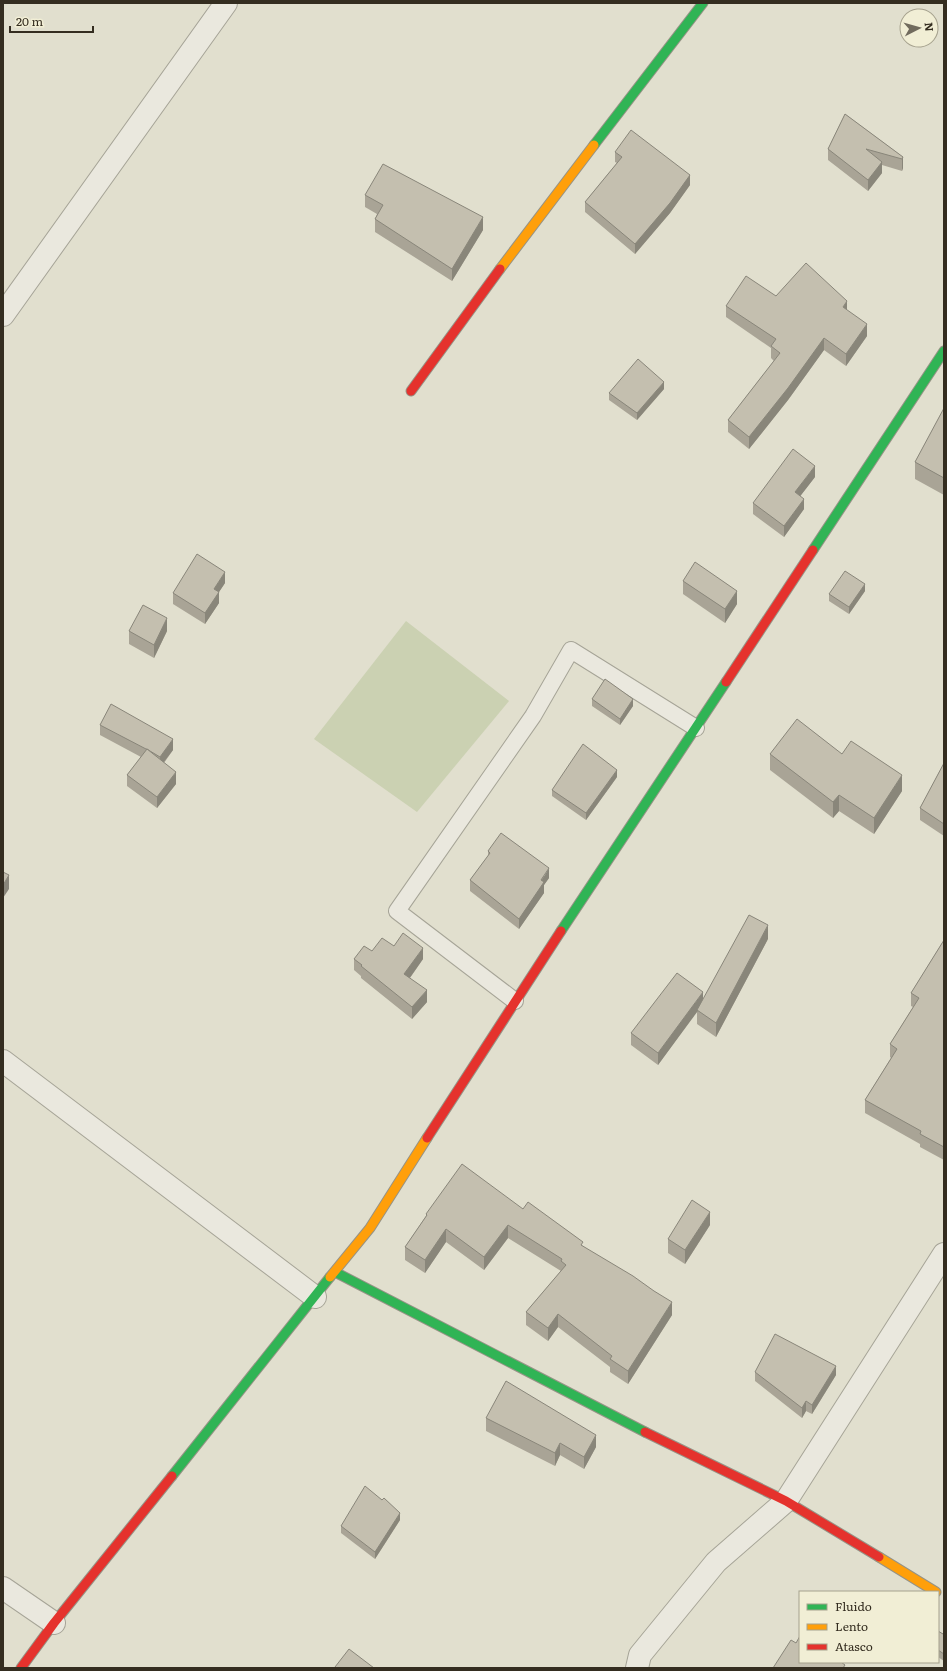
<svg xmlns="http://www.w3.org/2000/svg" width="947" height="1671" font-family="Literata,serif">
<rect width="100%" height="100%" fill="#e1dfce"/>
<polygon fill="#cbd1b2" points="406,621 509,701 417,812 314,739"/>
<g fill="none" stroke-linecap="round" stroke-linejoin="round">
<g stroke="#a6a497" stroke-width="18">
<polyline id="lane" points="515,1001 397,911 533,716 571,650 696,728"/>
</g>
<g stroke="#a6a497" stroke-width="24">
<g id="street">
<polyline points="3,315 226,3"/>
<polyline points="3,1061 315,1297"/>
<polyline points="3,1588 54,1623"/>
<polyline points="637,1668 640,1655 716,1562 786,1501 944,1254"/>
</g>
</g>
<g stroke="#969386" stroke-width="11">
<g id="fast">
<polyline points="594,145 703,3"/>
<polyline points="813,550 944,351"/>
<polyline points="561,931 726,682"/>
<polyline points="335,1272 645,1432"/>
<polyline points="172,1476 330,1277"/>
</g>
</g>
<g stroke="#969386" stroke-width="11">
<g id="slow">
<polyline points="500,269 594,145"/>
<polyline points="330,1277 370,1228 427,1138"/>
<polyline points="879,1557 936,1592"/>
</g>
</g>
<g stroke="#969386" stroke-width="11">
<g id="jam">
<polyline points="411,391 500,269"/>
<polyline points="726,682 813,550"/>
<polyline points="427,1138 561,931"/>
<polyline points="645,1432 786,1501 879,1557"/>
<polyline points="21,1668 54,1623 172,1476"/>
</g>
</g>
<use href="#lane" stroke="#eae8de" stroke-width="16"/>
<use href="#street" stroke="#eae8de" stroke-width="22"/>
<use href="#fast" stroke="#30b455" stroke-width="9"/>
<use href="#slow" stroke="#ff9f0a" stroke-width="9"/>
<use href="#jam" stroke="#e5322d" stroke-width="9"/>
</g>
<g fill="#a9a496">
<polygon points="845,114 903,157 903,168 902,171 882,165 882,173 868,191 828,160 828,149"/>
<polygon points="615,152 690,185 670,213 635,254 585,212 585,202 617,163 615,162"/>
<polygon points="365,195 483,230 452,281 375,232 375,219 377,214 365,207"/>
<polygon points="776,296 847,310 867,336 846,366 824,350 788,400 749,449 728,432 728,420 774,361 771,358 771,348 726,317 726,306"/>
<polygon points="664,389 637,420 609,400 609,393"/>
<polygon points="944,409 944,495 915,479 915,462"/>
<polygon points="815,477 800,496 804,509 784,537 753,514 753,503"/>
<polygon points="683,581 737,604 725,623 683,594"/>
<polygon points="225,583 219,592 219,603 205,624 173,604 173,593"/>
<polygon points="865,591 849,614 829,601 829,594"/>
<polygon points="129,631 167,631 154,658 129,644"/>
<polygon points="592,699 633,706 620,725 592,706"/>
<polygon points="100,725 173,750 164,763 176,784 157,808 127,786 127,775 141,757 100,735"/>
<polygon points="770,754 842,754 902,791 874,834 839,811 833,818 770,770"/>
<polygon points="944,763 944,836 920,820 920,808"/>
<polygon points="617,777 586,820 552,796 552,790"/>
<polygon points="944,838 944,853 943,852 943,840"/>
<polygon points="488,851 549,878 544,885 544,893 519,929 470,891 470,880 488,856"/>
<polygon points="768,939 716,1037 697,1024 697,1011 658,1065 631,1045 631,1033 703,1000"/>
<polygon points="944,940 944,1160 920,1147 920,1144 865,1113 865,1100 891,1058 890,1057 890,1044 913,1007 911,1006 911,993"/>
<polygon points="394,946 423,959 410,978 427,1002 412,1019 361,978 361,976 354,970 354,959 372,951"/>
<polygon points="523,1209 583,1246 672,1315 628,1384 610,1372 610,1367 558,1327 548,1341 526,1325 526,1312 561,1271 508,1238 484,1270 446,1242 425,1273 405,1260 405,1247 426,1216 426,1214"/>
<polygon points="710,1225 685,1264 668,1253 668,1239"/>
<polygon points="755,1372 836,1375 812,1414 806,1411 802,1418 755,1381"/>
<polygon points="486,1418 596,1447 584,1469 560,1455 555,1466 486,1431"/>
<polygon points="400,1520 375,1559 341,1533 341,1526"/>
<polygon points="938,1631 943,1634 944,1632 944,1661 938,1657"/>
</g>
<g fill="#89867a">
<polygon points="903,157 903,168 902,171 902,159"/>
<polygon points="882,162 882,173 868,191 868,180"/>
<polygon points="690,175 690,185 670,213 635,254 635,244"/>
<polygon points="483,217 483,230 452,281 452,269"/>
<polygon points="847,301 847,313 843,307"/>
<polygon points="867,324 867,336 846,366 846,354"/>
<polygon points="824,338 824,350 788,400 749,449 749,437"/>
<polygon points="664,382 664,389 637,420 637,413"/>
<polygon points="815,466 815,477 795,503 795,492"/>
<polygon points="804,499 804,509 784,537 784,526"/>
<polygon points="225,572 225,583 219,592 219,603 205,624 205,613 214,589"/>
<polygon points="865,584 865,591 849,614 849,607"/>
<polygon points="737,591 737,604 725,623 725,609"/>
<polygon points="167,618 167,631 154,658 154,645"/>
<polygon points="633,699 633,706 620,725 620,719"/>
<polygon points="173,739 173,750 160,767 160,757"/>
<polygon points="617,770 617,777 586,820 586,813"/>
<polygon points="176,772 176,784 157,808 157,797"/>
<polygon points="902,775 902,791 874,834 874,818"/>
<polygon points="839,795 839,811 833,818 833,802"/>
<polygon points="549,868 549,878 544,885 544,893 519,929 519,919"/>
<polygon points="9,875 9,889 3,898 3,885"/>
<polygon points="768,925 768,939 716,1037 716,1023"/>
<polygon points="423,948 423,959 404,986 404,974"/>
<polygon points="427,990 427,1002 412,1019 412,1007"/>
<polygon points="703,992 703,1004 658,1065 658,1053"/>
<polygon points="710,1212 710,1225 685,1264 685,1250"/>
<polygon points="508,1225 508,1238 484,1270 484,1257"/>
<polygon points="446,1229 446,1242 425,1273 425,1260"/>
<polygon points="672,1302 672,1315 628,1384 628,1371"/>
<polygon points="558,1314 558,1327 548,1341 548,1328"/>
<polygon points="836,1366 836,1375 812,1414 812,1405"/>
<polygon points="806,1401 806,1411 802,1418 802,1408"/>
<polygon points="596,1435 596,1447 584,1469 584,1457"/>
<polygon points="560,1443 560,1455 555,1466 555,1453"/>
<polygon points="400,1513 400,1520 375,1559 375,1552"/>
</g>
<g fill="#c4bfaf" stroke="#89867a">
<polygon points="845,114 903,157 902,159 866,149 882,162 868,180 828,149"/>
<polygon points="631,130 690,175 670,203 635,244 585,202 622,157 615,152"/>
<polygon points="383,164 483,217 452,269 375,219 383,205 365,195"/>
<polygon points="806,263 847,301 843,307 867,324 846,354 824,338 788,388 749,437 728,420 780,353 771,346 776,339 726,306 746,276 776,296"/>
<polygon points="638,359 664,382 637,413 609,393"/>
<polygon points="944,408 944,478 915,462"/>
<polygon points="793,449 815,466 795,492 804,499 784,526 753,503"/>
<polygon points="197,554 225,572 214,589 219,592 205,613 173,593"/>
<polygon points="695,562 737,591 725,609 683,581"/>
<polygon points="845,571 865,584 849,607 829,594"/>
<polygon points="143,605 167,618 154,645 129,631"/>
<polygon points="605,679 633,699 620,719 592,699"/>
<polygon points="111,704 173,739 160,757 150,751 147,749 146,749 100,725"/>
<polygon points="797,719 842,754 851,741 902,775 874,818 839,795 833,802 770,754"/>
<polygon points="583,744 617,770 586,813 552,790"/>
<polygon points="147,749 176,772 157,797 127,775"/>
<polygon points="944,763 944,824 920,808"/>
<polygon points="501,833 549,868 541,880 544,882 519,919 470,880 490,853 488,851"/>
<polygon points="3,872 9,875 3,885"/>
<polygon points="749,915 768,925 716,1023 697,1010"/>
<polygon points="403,933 423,948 404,974 427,990 412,1007 361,966 362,965 354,959 364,946 372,951 382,938 394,946"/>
<polygon points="944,940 944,1147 920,1134 921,1131 865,1100 897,1049 890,1044 919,998 911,993"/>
<polygon points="677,973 703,992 658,1053 631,1033"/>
<polygon points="462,1164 523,1209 528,1202 583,1242 581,1245 633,1276 654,1291 672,1302 628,1371 610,1359 612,1356 558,1314 548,1328 526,1312 566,1265 561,1261 562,1259 508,1225 484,1257 446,1229 425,1260 405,1247 427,1215 426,1214"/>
<polygon points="692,1200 710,1212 685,1250 668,1239"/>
<polygon points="775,1334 836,1366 812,1405 806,1401 802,1408 755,1372"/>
<polygon points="506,1381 596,1435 584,1457 560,1443 555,1453 486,1418"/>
<polygon points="365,1486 382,1500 384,1498 400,1513 375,1552 341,1526"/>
<polygon points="938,1631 943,1634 944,1632 944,1654 938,1650"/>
<polygon points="800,1636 800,1662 841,1662 845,1665 843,1668 773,1668 791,1640 796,1643"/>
<polygon points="349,1649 374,1668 336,1668 335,1667"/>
</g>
<rect width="947" height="1671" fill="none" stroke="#342d20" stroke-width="8"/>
<rect x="799" y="1591" width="140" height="72" fill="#f1eed5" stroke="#a5a18d"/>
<rect x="807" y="1604" width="20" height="6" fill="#30b455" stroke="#a5a18d"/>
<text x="835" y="1611" font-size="12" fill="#342d20">Fluido</text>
<rect x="807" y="1624" width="20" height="6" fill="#ff9f0a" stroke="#a5a18d"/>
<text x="835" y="1631" font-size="12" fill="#342d20">Lento</text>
<rect x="807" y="1644" width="20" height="6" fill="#e5322d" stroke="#a5a18d"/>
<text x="835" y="1651" font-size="12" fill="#342d20">Atasco</text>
<g transform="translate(919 28) rotate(84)"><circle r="19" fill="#f1eed5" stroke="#a5a18d"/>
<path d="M0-3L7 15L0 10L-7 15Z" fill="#716b5d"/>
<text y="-6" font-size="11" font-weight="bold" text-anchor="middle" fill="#342d20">N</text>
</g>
<path d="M10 26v6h83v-6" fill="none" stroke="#342d20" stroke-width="2"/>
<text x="16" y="26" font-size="12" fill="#342d20" stroke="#f1eed5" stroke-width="3" paint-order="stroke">20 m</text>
</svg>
